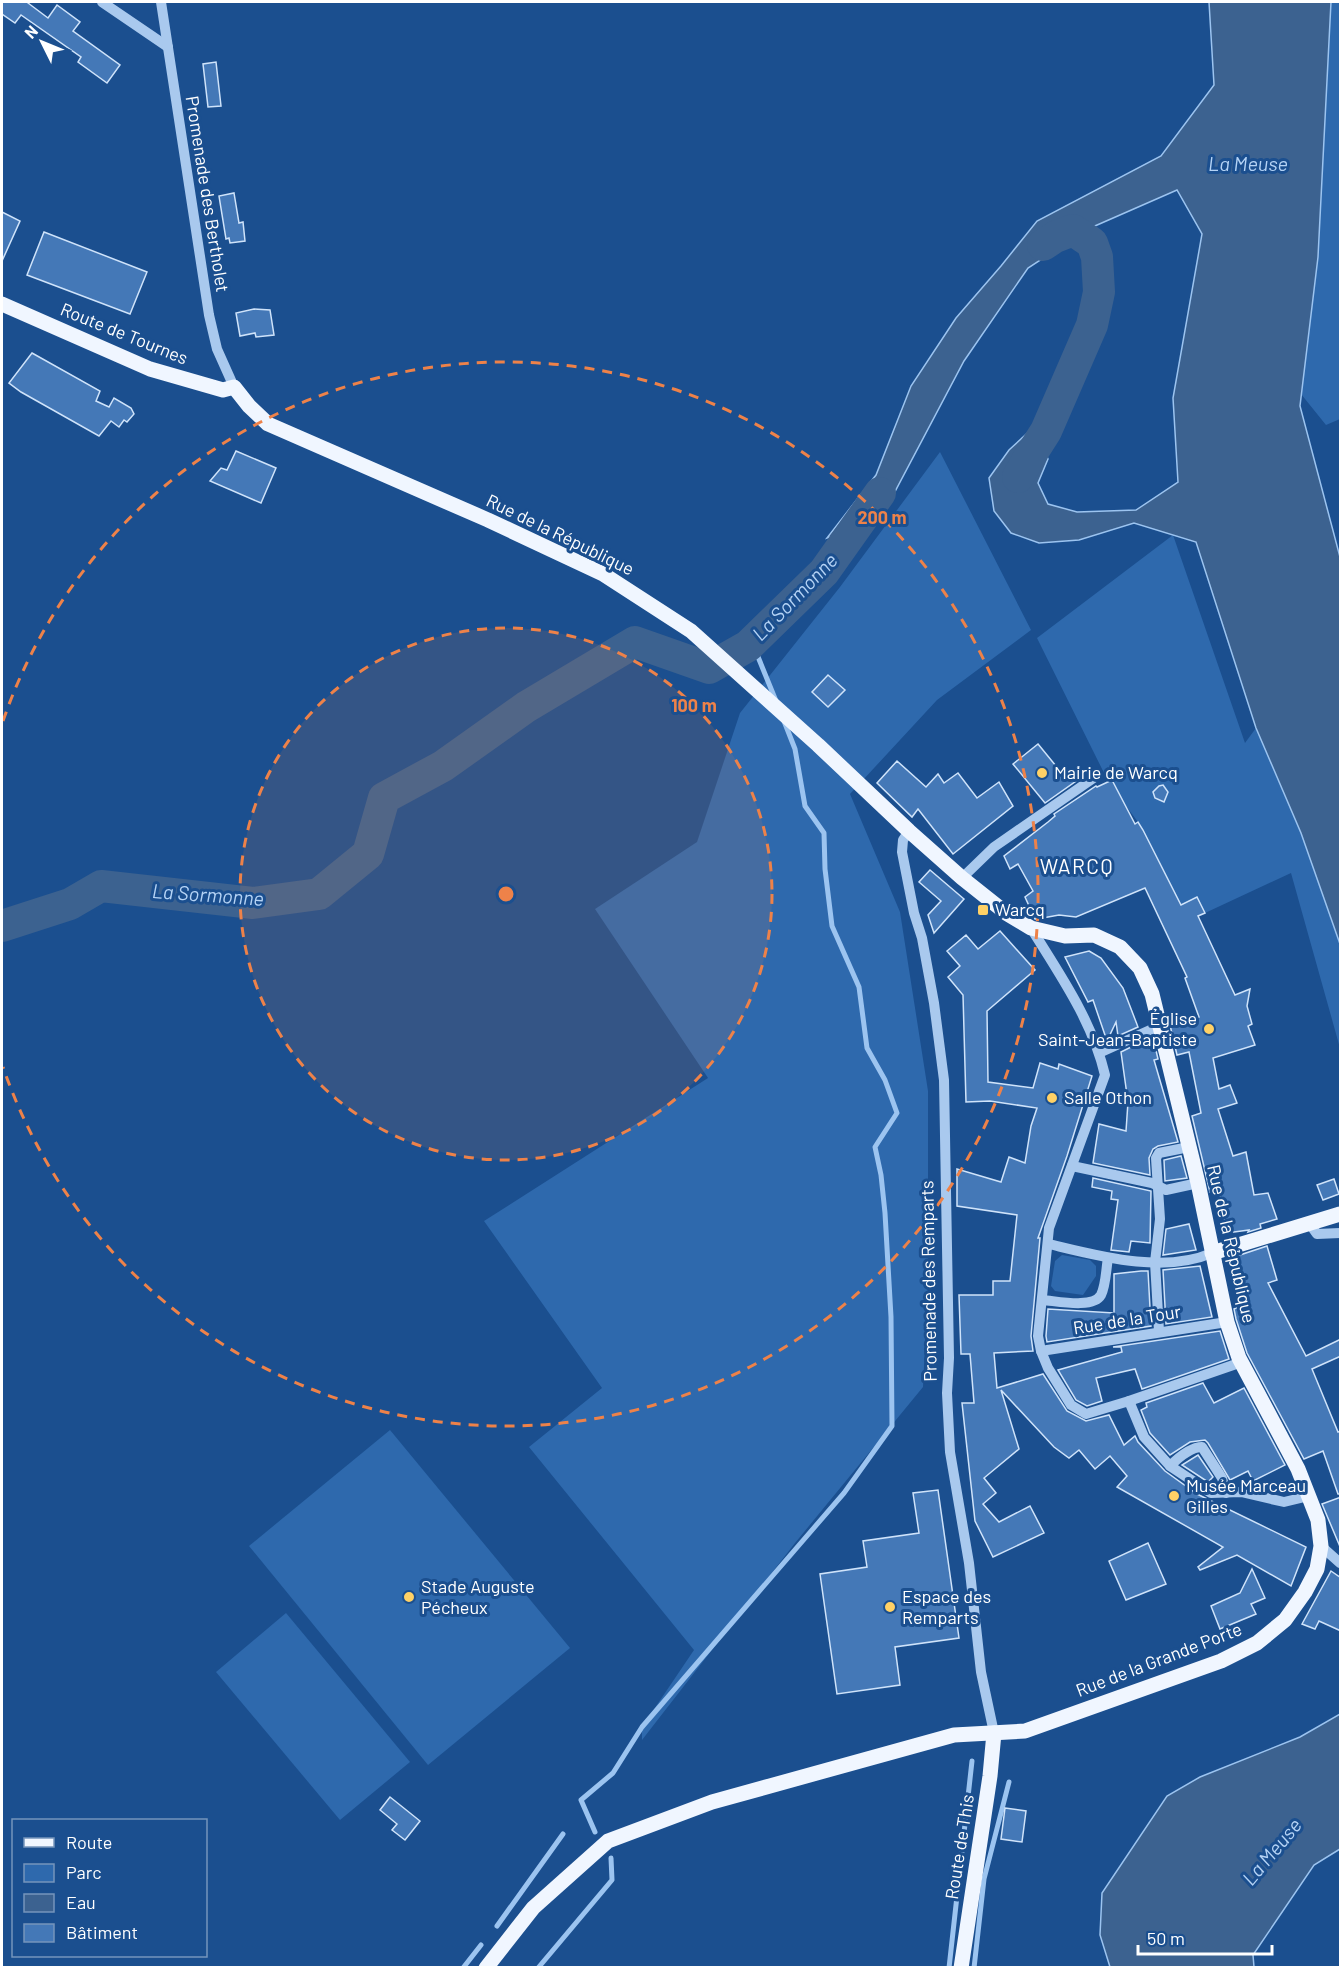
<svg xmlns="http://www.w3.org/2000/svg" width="1342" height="1969" font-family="Barlow,sans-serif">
<rect width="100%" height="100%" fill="#1b4f8f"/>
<g fill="#2e69ad">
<polygon points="1329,2 1340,2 1340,419 1326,425 1301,394 1318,257"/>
<polygon points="940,452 1031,630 937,700 850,794 900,912 928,1091 928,1284 923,1387 795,1543 642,1740 642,1727 694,1650 529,1447 602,1388 484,1221 708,1078 595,909 697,842 740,713 840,587"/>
<polygon points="1173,535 1245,743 1256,728 1301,833 1340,944 1340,1048 1291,873 1205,913 1197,897 1181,905 1138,822 1126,806 1112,780 1105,775 1037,638"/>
<polygon points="1062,1255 1090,1260 1096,1266 1096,1276 1083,1295 1055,1291 1051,1286 1055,1261"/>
<polygon points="390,1430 570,1648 428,1765 249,1546"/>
<polygon points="286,1613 410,1762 340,1820 216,1672"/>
</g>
<g fill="#3c6290" stroke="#9cc4f0" stroke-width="1.5">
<polygon points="1209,2 1331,2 1318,257 1300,406 1340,557 1340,944 1301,833 1256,728 1196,542 1134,523 1079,540 1039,543 1011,533 994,511 989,478 1009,450 1034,427 1048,459 1038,483 1048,504 1077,512 1136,510 1178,482 1173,398 1202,234 1177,190 1088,229 1028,268 964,361 880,520 827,538 876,475 911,386 956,318 1001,266 1037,221 1161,156 1214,85"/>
<polygon points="1340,1714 1340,1849 1314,1865 1253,1955 1254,1967 1110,1967 1100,1935 1102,1893 1167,1796 1200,1777 1300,1737"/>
</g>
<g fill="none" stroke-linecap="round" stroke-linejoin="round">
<g stroke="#9cc4f0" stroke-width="5">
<polyline points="752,642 776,701"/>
<polyline points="595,1832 581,1800 613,1773 642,1727 844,1493 892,1426 891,1317 885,1213 881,1175 875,1147 897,1113 885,1080 867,1048 859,987 832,926 825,869 824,833 805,806 795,749 784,721"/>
<polyline points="497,1926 563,1834"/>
<polyline points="463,1968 481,1945"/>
<polyline points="538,1968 612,1880 611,1858"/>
<polyline points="949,1968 972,1761"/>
<polyline points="974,1968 984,1879 1009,1782"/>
</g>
<g stroke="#3c6290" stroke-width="32">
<polyline points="1018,477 1027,461 1046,431 1092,325 1099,292 1097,257 1092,243 1073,230 1055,237 1043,245"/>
<polyline points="2,926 70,904 101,886 253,903 319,894 368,854 384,798 443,766 526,707 635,642 709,668 748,646 824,572 880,493"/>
</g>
</g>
<g fill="#4478b7" stroke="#cfe3fa" stroke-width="1.5">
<polygon points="2,2 30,2 28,3 48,18 57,5 80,22 73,31 120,65 107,83 78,62 81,57 21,15 15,23 2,14"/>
<polygon points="216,62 221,106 208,107 203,64"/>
<polygon points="234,193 239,223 243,222 245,241 230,243 229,238 226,239 219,196"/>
<polygon points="2,212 20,221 2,261"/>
<polygon points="44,232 147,272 130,314 27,275"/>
<polygon points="254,309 270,310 274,335 256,337 255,333 240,336 236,313"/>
<polygon points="32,353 100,391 96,401 109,407 114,398 131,408 134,414 127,422 124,420 119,427 111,421 99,436 21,392 9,383"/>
<polygon points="236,451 276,468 261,503 210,481 221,468 227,470"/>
<polygon points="828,675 845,690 828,707 812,692"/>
<polygon points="1038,744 1065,777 1079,766 1086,774 1045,803 1013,764"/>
<polygon points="897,761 926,787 938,774 944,783 958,773 977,798 999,782 1013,806 953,854 918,809 912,817 877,783"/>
<polygon points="1112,780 1135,824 1138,822 1143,830 1181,905 1197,897 1205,913 1198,916 1235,995 1250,989 1247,1006 1252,1024 1248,1026 1255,1045 1213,1058 1219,1089 1230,1085 1237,1103 1218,1109 1233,1156 1246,1152 1254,1195 1268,1193 1277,1219 1260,1224 1261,1228 1248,1232 1249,1230 1227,1233 1219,1190 1210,1192 1192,1116 1201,1113 1189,1052 1177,1055 1170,1025 1199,1017 1185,978 1187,977 1145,888 1076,917 1059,915 1037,919 1035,919 1025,897 1033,891 1018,864 1010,869 1004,856 1048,822 1055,816 1054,814 1096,786 1097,787"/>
<polygon points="1163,785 1168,792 1164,802 1155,798 1153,792 1159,786"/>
<polygon points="930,870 964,899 934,933 928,915 941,901 919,882"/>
<polygon points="1000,931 1035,970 987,1011 988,1082 1033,1088 1040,1063 1058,1069 1059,1064 1092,1076 1067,1156 1038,1238 1040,1238 1031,1336 1033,1351 994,1353 997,1388 1043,1374 1067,1411 1086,1421 1109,1415 1124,1445 1135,1436 1138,1442 1165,1471 1197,1494 1306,1547 1291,1586 1237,1555 1200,1570 1198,1567 1223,1547 1117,1487 1127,1476 1110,1456 1095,1469 1079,1450 1069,1458 1054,1447 1001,1390 1019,1449 984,1478 996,1493 983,1504 999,1522 1030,1506 1044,1533 993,1557 975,1521 962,1403 974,1403 970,1354 961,1354 959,1295 993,1295 993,1281 1010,1281 1017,1215 957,1206 957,1169 1001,1182 1009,1157 1025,1163 1031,1126 1037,1108 990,1101 966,1102 963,995 948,977 960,966 947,951 966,935 978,949"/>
<polygon points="1089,951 1101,958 1123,988 1138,1027 1118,1036 1116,1022 1107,1041 1093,1000 1088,1002 1065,957"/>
<polygon points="1143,1041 1144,1045 1154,1042 1158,1059 1154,1060 1178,1142 1158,1146 1153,1149 1149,1158 1150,1175 1093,1163 1099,1124 1126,1131 1128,1102 1121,1052"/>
<polygon points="1181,1156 1187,1178 1165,1181 1164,1160"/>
<polygon points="1093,1178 1151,1191 1150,1243 1131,1241 1129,1252 1111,1250 1118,1200 1111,1199 1112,1191 1092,1187"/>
<polygon points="1334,1179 1339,1194 1323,1200 1317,1185"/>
<polygon points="1189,1224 1196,1250 1163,1255 1166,1229"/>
<polygon points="1267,1246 1277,1280 1268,1283 1306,1356 1341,1339 1341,1356 1312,1369 1338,1432 1341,1431 1341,1494 1338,1494 1323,1451 1304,1459 1247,1353 1236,1319 1234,1309 1248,1302 1235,1259 1237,1256"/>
<polygon points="1200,1266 1212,1317 1166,1324 1163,1270"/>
<polygon points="1141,1271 1148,1271 1151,1326 1047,1342 1046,1336 1048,1309 1114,1313 1114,1274"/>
<polygon points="1220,1331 1229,1359 1142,1389 1135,1369 1096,1378 1102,1401 1087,1406 1076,1400 1058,1370 1122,1352 1121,1347 1113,1347"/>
<polygon points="1203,1383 1214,1403 1244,1388 1285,1465 1253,1481 1248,1471 1230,1480 1208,1443 1205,1440 1190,1442 1170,1455 1150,1433 1141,1410 1147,1407 1146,1403"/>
<polygon points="1198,1455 1213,1477 1208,1482 1182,1465"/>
<polygon points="938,1490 959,1638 895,1647 900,1685 837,1694 820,1574 867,1567 863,1541 919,1533 913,1493"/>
<polygon points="1341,1497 1341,1549 1322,1504"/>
<polygon points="1148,1543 1166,1584 1126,1600 1109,1561"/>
<polygon points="1252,1569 1265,1598 1251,1604 1256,1614 1220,1629 1211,1606 1240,1593"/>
<polygon points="1331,1571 1341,1578 1341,1631 1319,1621 1315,1629 1302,1624"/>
<polygon points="390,1797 420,1821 405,1840 392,1830 397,1824 380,1810"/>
<polygon points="1005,1808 1026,1811 1022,1842 1001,1839"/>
</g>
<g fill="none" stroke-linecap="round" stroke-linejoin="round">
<g stroke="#a9c9ee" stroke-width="10">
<polyline points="102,2 168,47"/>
<polyline points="161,2 209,315 217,349 234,387"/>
<polyline points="909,831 903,840 902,852 914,913 922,938 934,1003 944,1080 949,1358 947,1393 950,1452 969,1563 981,1672 994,1733"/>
<polyline points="962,878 994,847 1098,775"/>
<path d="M 1031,928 C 1060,975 1092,1020 1105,1075 L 1049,1228 L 1038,1336 L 1041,1351 L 1227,1322"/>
<polyline points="1099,1053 1159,1026"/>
<polyline points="1072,1166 1152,1183 1166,1190 1198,1183"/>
<polyline points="1309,1223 1317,1234 1340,1233"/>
<path d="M 1049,1244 C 1099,1256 1163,1274 1212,1253"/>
<path d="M 1043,1300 C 1057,1301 1093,1309 1101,1295 C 1106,1285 1106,1269 1108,1258"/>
<polyline points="1159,1331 1155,1262 1160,1219 1156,1158 1159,1153 1189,1147"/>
<polyline points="1041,1351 1048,1368 1071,1405 1086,1414 1129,1401 1144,1437 1170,1466 1211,1493 1241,1492 1284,1502 1309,1496"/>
<polyline points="1129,1401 1242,1362"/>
<path d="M 1170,1466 C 1178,1458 1191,1447 1202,1447 L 1222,1478 L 1226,1493"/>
<polyline points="1321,1546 1340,1563"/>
</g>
<g stroke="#f0f6ff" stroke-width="15">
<polyline points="2,304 150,369 223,390 234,387 249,406 268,424 488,520 603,574 691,631 818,745 909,831 962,878 1006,913 1031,928 1065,936 1094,935 1120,947 1140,968 1152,994 1198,1183 1227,1322 1239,1358 1298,1469 1318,1520 1321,1546 1317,1569 1305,1592 1285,1620 1257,1643 1221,1661 1025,1731 954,1735 712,1802 608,1841 533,1908 486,1968"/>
<polyline points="1212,1253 1340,1214"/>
<polyline points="961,1968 990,1776 994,1733"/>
</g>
</g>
<circle cx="506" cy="894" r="266" fill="#ee8249" fill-opacity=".12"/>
<g fill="none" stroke="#ee8249" stroke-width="3" stroke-dasharray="10 8">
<circle cx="506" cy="894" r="266"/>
<path d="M3 721A532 532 0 1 1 3 1067"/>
</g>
<g fill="#ffd166" stroke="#1b4f8f" stroke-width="2">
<circle cx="1042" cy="773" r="6"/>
<rect x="977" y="904" width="12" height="12" rx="3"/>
<circle cx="1209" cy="1029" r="6"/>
<circle cx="1052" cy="1098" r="6"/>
<circle cx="1174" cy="1496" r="6"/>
<circle cx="409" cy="1597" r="6"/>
<circle cx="890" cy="1607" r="6"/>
</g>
<g text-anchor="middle" stroke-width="6" stroke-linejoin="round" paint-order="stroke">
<g font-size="18" fill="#fff" stroke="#1b4f8f">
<text transform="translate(207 194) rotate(81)" y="6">Promenade des Bertholet</text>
<text transform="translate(124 334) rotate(22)" y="6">Route de Tournes</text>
<text transform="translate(560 535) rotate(26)" y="6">Rue de la République</text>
<text transform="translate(1231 1244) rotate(77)" y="6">Rue de la République</text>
<text transform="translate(929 1281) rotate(-91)" y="6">Promenade des Remparts</text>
<text transform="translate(1127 1320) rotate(-9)" y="6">Rue de la Tour</text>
<text transform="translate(1159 1660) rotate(-21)" y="6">Rue de la Grande Porte</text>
<text transform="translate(960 1847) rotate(-81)" y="6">Route de This</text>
</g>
<g font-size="18" fill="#fff" stroke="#1b4f8f" text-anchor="start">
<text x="1054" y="779">Mairie de Warcq</text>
<text x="995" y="916">Warcq</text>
<text x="1197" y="1025" text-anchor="end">Église<tspan x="1197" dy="21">Saint-Jean-Baptiste</tspan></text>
<text x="1064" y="1104">Salle Othon</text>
<text x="1186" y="1492">Musée Marceau<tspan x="1186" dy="21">Gilles</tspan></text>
<text x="421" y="1593">Stade Auguste<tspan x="421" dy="21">Pécheux</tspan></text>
<text x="902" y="1603">Espace des<tspan x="902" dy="21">Remparts</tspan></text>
</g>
<g font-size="20" font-style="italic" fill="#b5d3f5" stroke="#1b4f8f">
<text x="1248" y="171">La Meuse</text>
<text transform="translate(795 597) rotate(-46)" y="7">La Sormonne</text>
<text transform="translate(208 895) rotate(4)" y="7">La Sormonne</text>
<text transform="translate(1272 1852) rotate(-50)" y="7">La Meuse</text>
</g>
<g font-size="21" letter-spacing="1.5" fill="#fff" stroke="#1b4f8f">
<text x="1077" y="874">WARCQ</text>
</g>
</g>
<circle cx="506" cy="894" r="9" fill="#ee8249" stroke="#1b4f8f" stroke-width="3"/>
<g font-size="18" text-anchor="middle" font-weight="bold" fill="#ee8249" stroke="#1b4f8f" stroke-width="6" stroke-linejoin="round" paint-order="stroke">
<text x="882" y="524">200 m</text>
<text x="694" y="712">100 m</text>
</g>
<rect width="1342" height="1969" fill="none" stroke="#ffffff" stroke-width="6"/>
<rect x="12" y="1819" width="195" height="138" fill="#1b4f8f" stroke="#7695bc" stroke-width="1.5"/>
<rect x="24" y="1838" width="30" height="9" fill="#f0f6ff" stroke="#7695bc" stroke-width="1.5"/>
<text x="66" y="1849" font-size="18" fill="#ffffff">Route</text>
<rect x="24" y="1864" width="30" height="18" fill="#2e69ad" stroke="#7695bc" stroke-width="1.5"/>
<text x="66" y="1879" font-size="18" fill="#ffffff">Parc</text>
<rect x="24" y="1894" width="30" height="18" fill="#3c6290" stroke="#7695bc" stroke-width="1.5"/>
<text x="66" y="1909" font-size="18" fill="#ffffff">Eau</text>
<rect x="24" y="1924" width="30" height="18" fill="#4478b7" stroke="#7695bc" stroke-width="1.5"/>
<text x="66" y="1939" font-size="18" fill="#ffffff">Bâtiment</text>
<g transform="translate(42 42) rotate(313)" stroke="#1b4f8f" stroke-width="4.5" paint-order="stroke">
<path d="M0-4.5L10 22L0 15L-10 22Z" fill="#ffffff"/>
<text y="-9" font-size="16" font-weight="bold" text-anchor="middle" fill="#ffffff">N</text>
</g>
<path d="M1138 1945v9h134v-9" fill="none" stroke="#ffffff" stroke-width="3"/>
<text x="1147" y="1945" font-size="18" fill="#ffffff" stroke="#1b4f8f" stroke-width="4.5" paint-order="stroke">50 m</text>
</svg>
